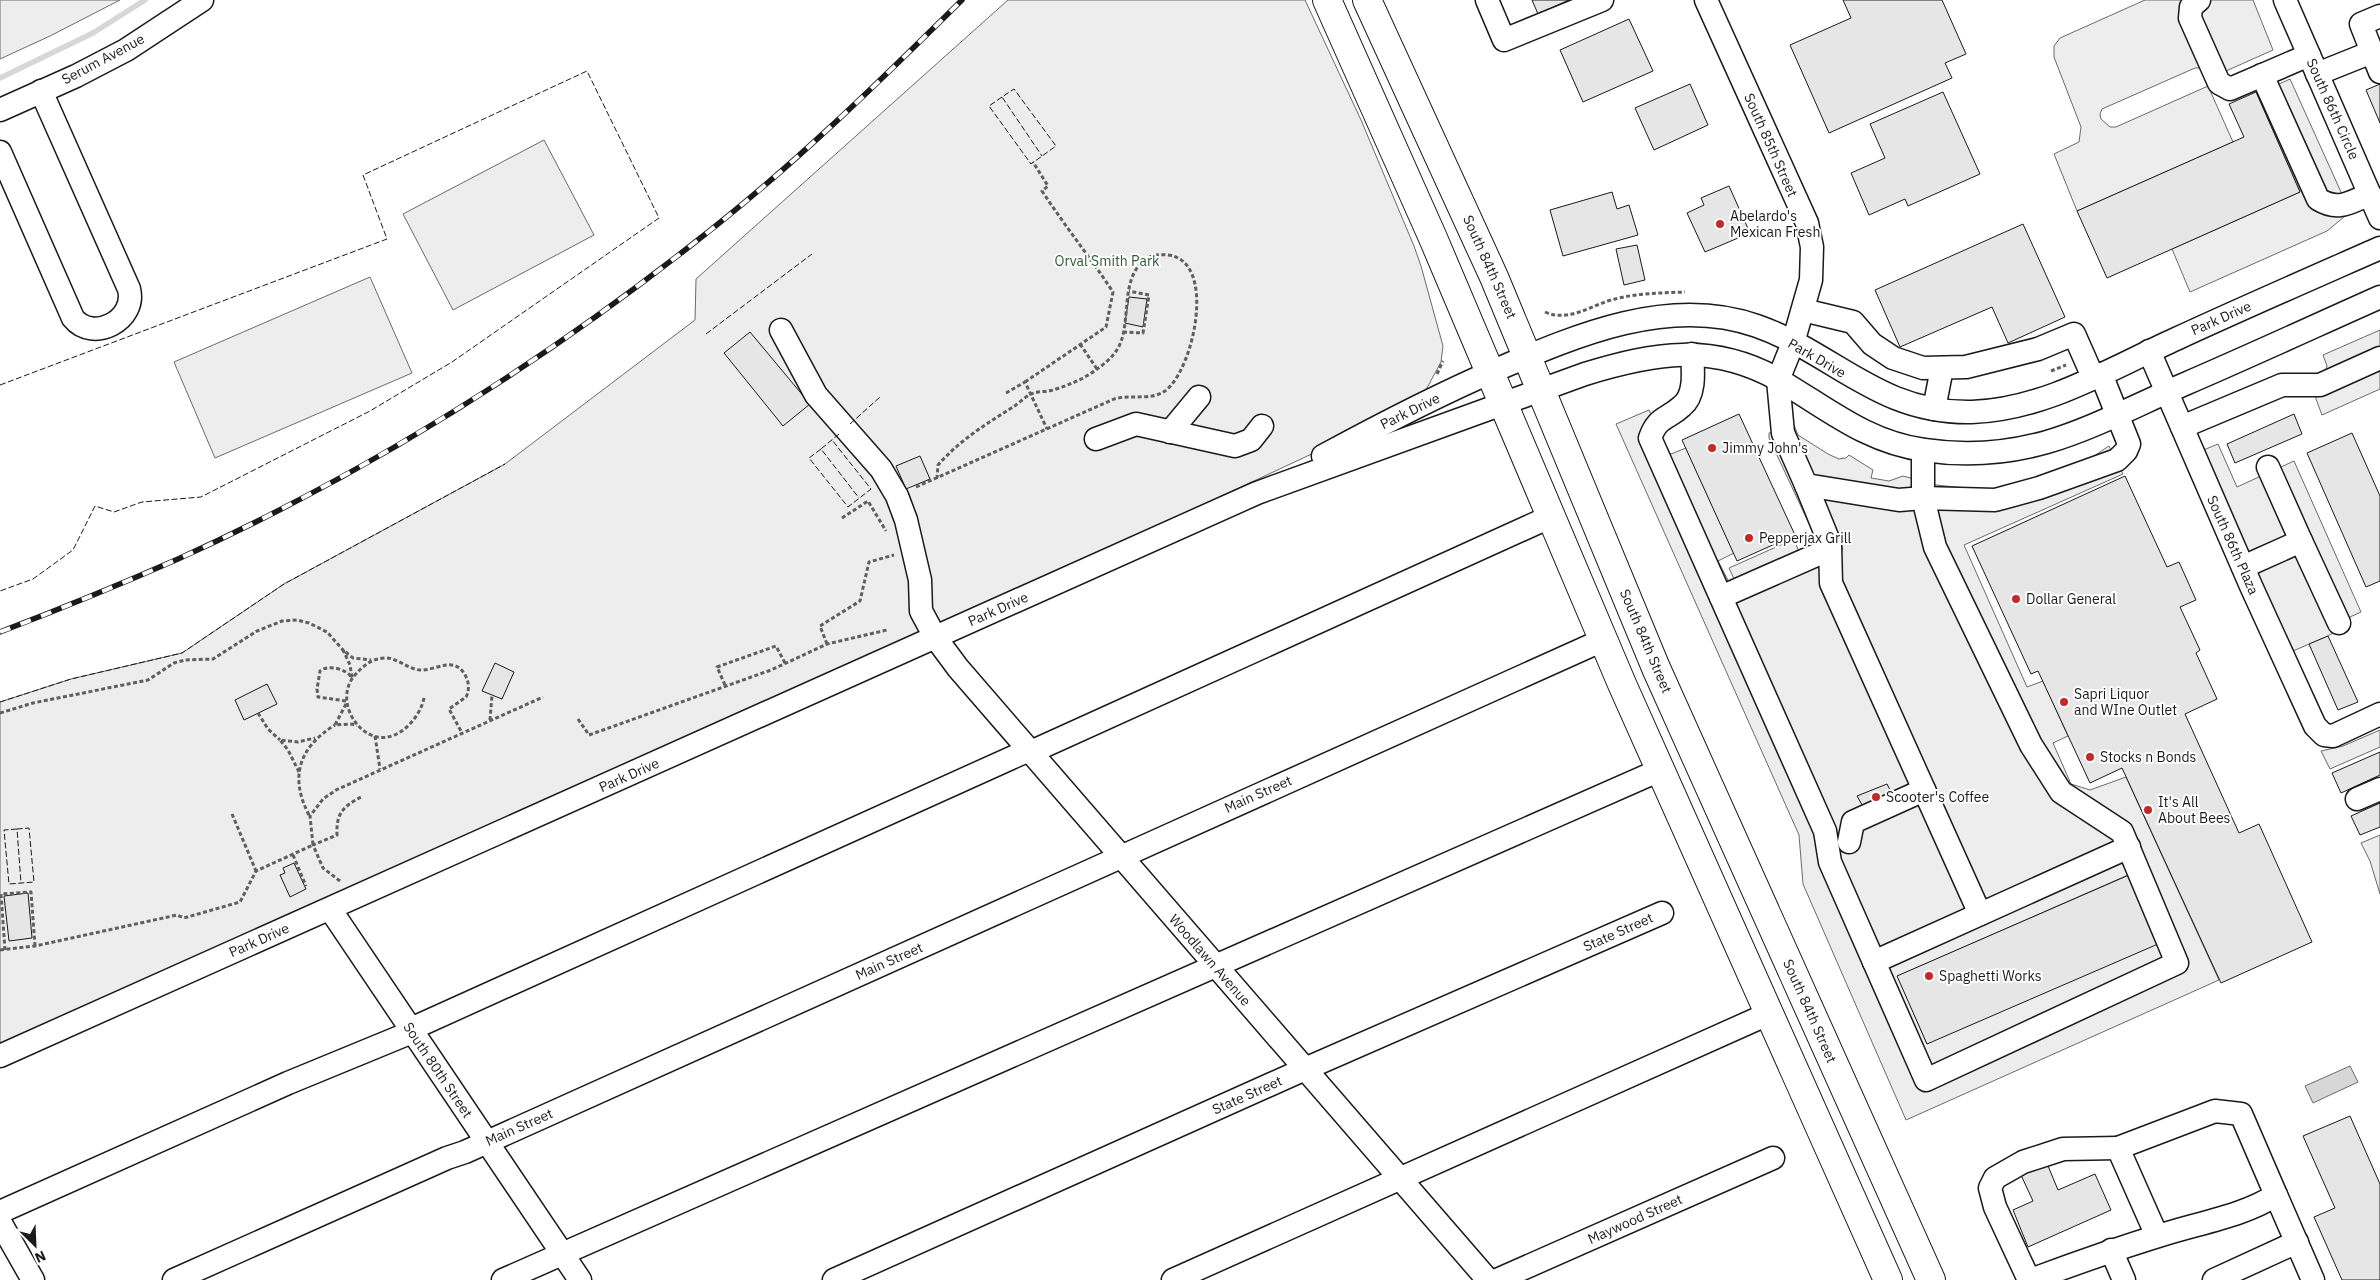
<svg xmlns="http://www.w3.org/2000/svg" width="2380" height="1280" font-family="'IBM Plex Sans',sans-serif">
<rect width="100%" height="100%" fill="#fff"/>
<g fill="#ededed" stroke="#6a6a6a" fill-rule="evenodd">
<polygon points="0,0 120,0 50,36 0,59"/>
<polygon points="1008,0 1305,0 1361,120 1414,246 1421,266 1443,346 1441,362 1421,399 1365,429 1207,503 0,1047 0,702 71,679 182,653 284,584 505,464 695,320 696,279"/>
<polygon points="2145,0 2253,0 2273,50 2208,79 2200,68 2195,68 2102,109 2100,114 2101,119 2110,127 2116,127 2208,86 2233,142 2077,211 2054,154 2079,142 2081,127 2054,57 2054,46 2060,38"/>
<polygon points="2290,79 2350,212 2327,231 2190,292 2172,249 2300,192 2257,94"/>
<polygon points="544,140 594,235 453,310 403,214"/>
<polygon points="370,277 412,373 215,458 174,362"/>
<polygon points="2380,330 2380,389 2322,415 2316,399 2315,376 2325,372 2327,366 2323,355"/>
<path d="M 1649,410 L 1669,452 L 1671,454 L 1686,448 L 1734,553 L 1718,561 L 1730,584 L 1735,581 L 1729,568 L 1794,539 L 1799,552 L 1818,543 L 1769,438 L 1769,433 L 1794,425 L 1798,435 L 1828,454 L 1839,459 L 1846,458 L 1849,455 L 1873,470 L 1871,478 L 1889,481 L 1903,476 L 1936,485 L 1995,491 L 2085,462 L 2109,446 L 2123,474 L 1964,545 L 2027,687 L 2043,681 L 2068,736 L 2053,743 L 2071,784 L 2090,790 L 2126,777 L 2219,980 L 1906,1120 L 1803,884 L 1799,835 L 1616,424 ZM 2128,875 L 1927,1044 L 1898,976 Z"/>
<polygon points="2218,444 2237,487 2294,461 2361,612 2350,617 2349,623 2328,636 2272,660 2184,458"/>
<polygon points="2380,730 2380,747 2330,769 2321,751 2343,746"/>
<polygon points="2380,835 2380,894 2370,861 2361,843"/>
</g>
<polygon fill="#d7d7d7" stroke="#6a6a6a" points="2350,1066 2358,1082 2313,1103 2305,1086"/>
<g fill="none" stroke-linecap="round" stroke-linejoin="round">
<polyline stroke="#d7d7d7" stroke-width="5.5" points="0,78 93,33 145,0"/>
</g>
<g fill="#e6e6e6" stroke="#1a1a1a">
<polygon points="1532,0 1569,0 1538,14"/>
<polygon points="1843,0 1942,0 1966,54 1945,63 1952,78 1829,133 1790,45 1851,18"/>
<polygon points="1629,19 1653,71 1583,102 1560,50"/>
<polygon points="1690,84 1708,125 1654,150 1635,108"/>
<polygon points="2380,84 2380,123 2366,90"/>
<polygon points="1943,92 1980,174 1908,206 1905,199 1869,215 1851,173 1885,158 1870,124"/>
<polygon points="2256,92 2300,192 2107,278 2077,211 2244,137 2229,104"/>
<polygon points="1729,186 1750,233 1705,252 1687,213 1704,205 1701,198"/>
<polygon points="1612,192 1617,209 1629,205 1638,235 1563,256 1550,210"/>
<polygon points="2023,224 2065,317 2008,343 1992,307 1900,347 1875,290"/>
<polygon points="1637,245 1645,280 1624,285 1616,249"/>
<polygon points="1129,297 1147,299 1143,327 1125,323"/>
<polygon points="750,332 810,404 783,426 724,353"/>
<polygon points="1739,414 1795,535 1737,561 1682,440"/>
<polygon points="2294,414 2302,434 2235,463 2227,444"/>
<polygon points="2352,433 2380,496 2380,581 2366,587 2307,453"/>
<polygon points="920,456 930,479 906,489 896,466"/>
<polygon points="2125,476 2167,567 2179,562 2196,600 2180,607 2200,650 2196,653 2217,699 2185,714 2239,833 2259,824 2312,942 2221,983 2122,768 2090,783 2038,671 2031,674 1972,546"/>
<polygon points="2328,636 2358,702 2338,710 2309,644"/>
<polygon points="495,663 514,672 502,699 482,691"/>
<polygon points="267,684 277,704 244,720 235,700"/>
<polygon points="2380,752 2380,775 2341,793 2332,773"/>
<polygon points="1887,784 1894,798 1865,810 1857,796"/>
<polygon points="2380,803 2380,827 2360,835 2351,816"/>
<polygon points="294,863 306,889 290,897 280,875 285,873 283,868"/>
<polygon points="2129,875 2158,944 1927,1044 1897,976"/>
<polygon points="28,893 32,938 9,941 4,896"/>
<polygon points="2350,1116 2380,1184 2380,1280 2342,1280 2314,1217 2335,1208 2303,1136"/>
<polygon points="2046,1161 2058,1190 2095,1174 2111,1210 2028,1247 2013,1210 2033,1201 2020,1173"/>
</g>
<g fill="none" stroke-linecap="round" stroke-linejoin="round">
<g stroke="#1a1a1a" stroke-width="25">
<g id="minor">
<polyline points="1487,0 1504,40 1602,0"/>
<polyline points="1706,0 1807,223 1812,247 1811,280 1793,343 1778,380 1783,433 1806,485 1899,500 1923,498 1923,450"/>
<polyline points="2199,0 2191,7 2190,18 2219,83 2230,89 2309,55"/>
<polyline points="2285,0 2380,218"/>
<polyline points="2372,52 2361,24 2380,16"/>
<polyline points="2317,74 2372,52 2380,72"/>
<path d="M 2262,75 L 2318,199 C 2339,212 2350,202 2370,194"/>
<polyline points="0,110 76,76 126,50 202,0"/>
<path d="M 0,152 L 73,318 C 93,343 137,320 129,289 L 41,91"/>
<polyline points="1803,310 1853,322 1872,344 1893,358 1923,368 1966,367 2038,349 2074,334 2093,377"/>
<polyline points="781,330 816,395 881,469 897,496 906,520 920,580 921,611 935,637 958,668 1488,1280"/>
<polyline points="2149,351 2251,586 2315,726 2324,735 2333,736 2380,714"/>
<path d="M 1692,354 C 1693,370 1696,395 1682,406 C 1667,420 1658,416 1650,438 L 1825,831 L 1830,862 L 1926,1080 L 2177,963 L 2122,832 L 2061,792 L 2031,745 L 1935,547 L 1923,498 L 1995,500 L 2039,488 L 2117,460 L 2126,451 L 2129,444 L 2101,374"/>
<polyline points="1934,409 1942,368"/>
<polyline points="2182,427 2282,385 2320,385 2380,358"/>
<polyline points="1170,432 1199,397"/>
<polyline points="1096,439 1136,424 1235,446 1251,440 1262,426"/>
<path d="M 1323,456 C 1380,425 1438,395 1498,369 C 1577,335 1670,295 1757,326 C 1836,354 1879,414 1972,412 C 2044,410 2112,368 2176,339 C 2243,308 2312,278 2380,248"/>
<polyline points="2268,467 2301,541"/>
<polyline points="1806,485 1830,544 1831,583 1980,914"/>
<polyline points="2243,567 2301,541 2339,623"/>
<polyline points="1721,597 1830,549"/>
<polyline points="1031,752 1552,516"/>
<polyline points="2357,799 2380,789"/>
<polyline points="1849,842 1853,822 1924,790"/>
<polyline points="330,909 580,1280"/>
<polyline points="1874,962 2129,847"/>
<polyline points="411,1029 1029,750"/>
<path d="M 0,1056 L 1257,493 L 1585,374 C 1654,353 1712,342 1779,380 C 1827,408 1866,442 1924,450 C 1964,456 2008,453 2047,442 C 2092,429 2141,403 2185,384 C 2250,356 2315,326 2380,297"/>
<polyline points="2276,1195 2313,1280"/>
<polyline points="0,1212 288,1083 412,1032"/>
<polyline points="0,1222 33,1280"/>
<polyline points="2111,1250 2124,1280"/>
<polyline points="174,1280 447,1158 465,1152 1603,640"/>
<polyline points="503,1280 1660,770"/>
<polyline points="834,1280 1305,1069 1662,913"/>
<polyline points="1173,1280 1768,1014"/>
<polyline points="1497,1280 1773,1158"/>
<polyline points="2029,1280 1995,1207 1990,1188 1995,1178 2023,1162 2063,1149 2118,1148"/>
<path d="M 2031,1280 C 2076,1263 2122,1247 2168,1233 C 2204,1222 2245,1215 2276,1195 L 2241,1114 L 2215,1111 L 2118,1148 L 2157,1236"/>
<polyline points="2214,1280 2297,1242"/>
</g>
</g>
<g stroke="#1a1a1a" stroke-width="30">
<g id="major">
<polyline points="1327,0 1433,238 1622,684 1888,1280"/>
<polyline points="1367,0 1494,277 1656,668 1931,1280"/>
</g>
</g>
<g stroke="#5f5f5f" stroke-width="3" stroke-dasharray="4 2.5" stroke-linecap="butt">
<path d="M 1545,312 C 1569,323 1593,304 1615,299 C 1638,293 1661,293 1685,292"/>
<polyline points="1123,332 1143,333 1149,295 1129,291"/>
<polyline points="1080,344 1097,369"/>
<polyline points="2051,371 2066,365"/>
<polyline points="1437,374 1443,361"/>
<path d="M 1025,382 L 1106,327 L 1113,292 C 1090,257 1065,226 1042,191 L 1048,186 L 1033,162"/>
<polyline points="1006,393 1025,382 1047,429"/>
<path d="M 916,487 L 1114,399 C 1130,394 1150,401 1165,391 C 1194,370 1218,259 1167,255 C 1160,254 1152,255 1146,259 C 1120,277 1131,319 1120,344 C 1116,354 1106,363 1097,369 C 1084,379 1069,385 1053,390 C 1046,392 1038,391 1031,394 C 1025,397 1019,403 1013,407 C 986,424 960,440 938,465 L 937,478"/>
<polyline points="842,518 868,501 886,531"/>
<polyline points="827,644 820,626 860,601 869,562 894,555"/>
<polyline points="725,685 717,667 776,646 785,663"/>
<path d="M 424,698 C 420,719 395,746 371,735 C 349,725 338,694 355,675 C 363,666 371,659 384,658 C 397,657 407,669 420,670 C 437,671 456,653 467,679 C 469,684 469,692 466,697 L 449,709 L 462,733"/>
<path d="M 346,701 L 318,697 L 317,689 L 320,671 C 328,664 347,669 352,678 L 350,665 L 343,650 L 353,658 L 371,660"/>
<polyline points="346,704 335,725 350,724 357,725"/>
<polyline points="0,713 33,703 148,680 174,663 185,660 213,659 257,631 282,621 297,620 309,623 327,632 343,650"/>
<polyline points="258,713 268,729 280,740"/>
<polyline points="578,719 589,735 771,670 827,644 887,630"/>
<polyline points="490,720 492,695"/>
<polyline points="375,736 380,769"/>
<polyline points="299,772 288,750 280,740 298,742 315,738"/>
<polyline points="232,814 256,871"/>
<path d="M 309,815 C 289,777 299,747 335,725"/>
<polyline points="293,855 306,886"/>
<path d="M 340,881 L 323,868 L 313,845 L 337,835 C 336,812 344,806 363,796"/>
<polyline points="0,950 35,946 177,915 184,918 240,902 256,871 313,845 310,816 323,799 336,790 543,697"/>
<polyline points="5,950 1,894 31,892 35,946"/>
</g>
<use href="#minor" stroke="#fff" stroke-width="22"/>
<use href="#major" stroke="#fff" stroke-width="28"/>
<g stroke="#1a1a1a" stroke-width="5.5">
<path id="rail" d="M 0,632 C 60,609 119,585 178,559 C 361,476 536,367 694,243 C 790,169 876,85 962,0"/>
</g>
<use href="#rail" stroke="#fff" stroke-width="4" stroke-dasharray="11" stroke-linecap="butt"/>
<g stroke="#1a1a1a" stroke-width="1" stroke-dasharray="6 2.5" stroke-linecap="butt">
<polyline points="1002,97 989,106 1031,164 1056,146 1014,89 1002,97 1042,156"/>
<polyline points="706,334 812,254"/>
<polyline points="0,385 387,239 363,175 587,71 659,218 452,362 370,411 201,497 142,502 114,512 95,506 73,550 33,579 0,591"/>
<polyline points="850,424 880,397"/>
<polyline points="839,434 821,449 859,498"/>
<polyline points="821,449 809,458 848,507 871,489 832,440"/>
<polyline points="0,702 71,679 182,653 284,584 505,464"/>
<polyline points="17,829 4,830 9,884 34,882 29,828 17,829 21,883"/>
</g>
</g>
<g fill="#c62828" stroke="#fff" stroke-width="2">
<circle cx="1720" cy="224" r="5"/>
<circle cx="1712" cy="448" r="5"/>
<circle cx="1749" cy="538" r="5"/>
<circle cx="2016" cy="599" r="5"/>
<circle cx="2064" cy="702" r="5"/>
<circle cx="2090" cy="757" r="5"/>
<circle cx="1876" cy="797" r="5"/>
<circle cx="2148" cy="810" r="5"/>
<circle cx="1929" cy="976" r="5"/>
</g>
<g text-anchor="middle" stroke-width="4" stroke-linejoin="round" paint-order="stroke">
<g font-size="14" fill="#1a1a1a" stroke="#fff">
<text transform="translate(103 59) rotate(-28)" y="5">Serum Avenue</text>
<text transform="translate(2333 109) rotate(66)" y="5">South 86th Circle</text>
<text transform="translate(1771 145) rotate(66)" y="5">South 85th Street</text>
<text transform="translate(1490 267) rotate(66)" y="5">South 84th Street</text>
<text transform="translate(2221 318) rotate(-24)" y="5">Park Drive</text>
<text transform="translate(1817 358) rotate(30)" y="5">Park Drive</text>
<text transform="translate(1410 411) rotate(-26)" y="5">Park Drive</text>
<text transform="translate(2233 545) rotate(66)" y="5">South 86th Plaza</text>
<text transform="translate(998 609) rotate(-24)" y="5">Park Drive</text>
<text transform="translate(1646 641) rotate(67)" y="5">South 84th Street</text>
<text transform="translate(629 775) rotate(-24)" y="5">Park Drive</text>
<text transform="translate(1258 794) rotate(-24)" y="5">Main Street</text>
<text transform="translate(1618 932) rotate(-24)" y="5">State Street</text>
<text transform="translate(259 940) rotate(-24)" y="5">Park Drive</text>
<text transform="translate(1210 960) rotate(49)" y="5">Woodlawn Avenue</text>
<text transform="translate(889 961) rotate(-24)" y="5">Main Street</text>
<text transform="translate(1810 1011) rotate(66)" y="5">South 84th Street</text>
<text transform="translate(438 1070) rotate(56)" y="5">South 80th Street</text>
<text transform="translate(1247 1095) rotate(-24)" y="5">State Street</text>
<text transform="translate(519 1127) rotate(-24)" y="5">Main Street</text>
<text transform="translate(1635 1219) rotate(-24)" y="5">Maywood Street</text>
</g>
<g font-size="14" fill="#1a1a1a" stroke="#fff" text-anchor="start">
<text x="1730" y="221">Abelardo's<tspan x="1730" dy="16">Mexican Fresh</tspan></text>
<text x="1722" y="453">Jimmy John's</text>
<text x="1759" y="543">Pepperjax Grill</text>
<text x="2026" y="604">Dollar General</text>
<text x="2074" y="699">Sapri Liquor<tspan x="2074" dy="16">and WIne Outlet</tspan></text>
<text x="2100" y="762">Stocks n Bonds</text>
<text x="1886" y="802">Scooter's Coffee</text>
<text x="2158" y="807">It's All<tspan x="2158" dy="16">About Bees</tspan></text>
<text x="1939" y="981">Spaghetti Works</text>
</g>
<g font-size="14" fill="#2b5a34" stroke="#fff">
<text x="1107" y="266">Orval Smith Park</text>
</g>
</g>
<g transform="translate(35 1245) rotate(156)" stroke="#ffffff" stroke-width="4" paint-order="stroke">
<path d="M0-4L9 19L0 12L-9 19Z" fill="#1a1a1a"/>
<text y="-8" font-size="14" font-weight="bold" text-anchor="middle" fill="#1a1a1a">N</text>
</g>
</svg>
